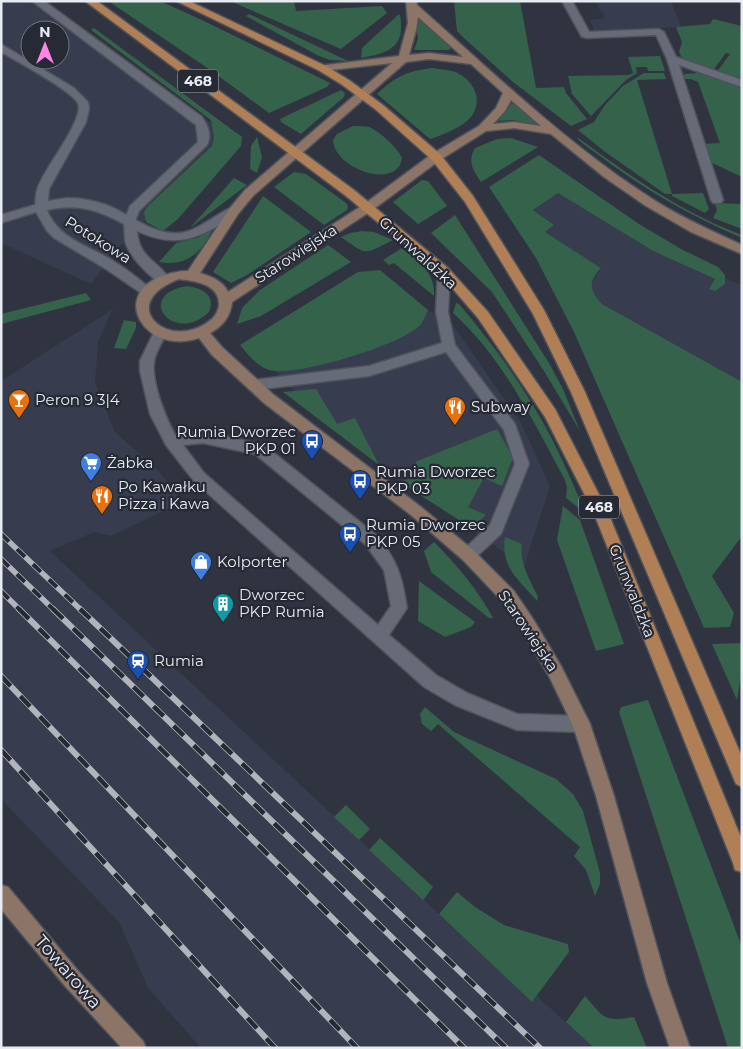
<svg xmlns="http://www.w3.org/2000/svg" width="743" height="1049" font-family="Montserrat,sans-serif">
<rect width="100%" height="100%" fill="#303440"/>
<g fill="#373c4e" fill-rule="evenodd">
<path d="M 1,1 L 34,1 L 117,62 L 230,135 L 120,246 L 91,284 L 1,243 ZM 30,30 L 60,30 L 60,60 L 30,60 Z"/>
<polygon points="582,1 671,1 681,27 594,30 590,20 605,18 596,3 583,3"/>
<polygon points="558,193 653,251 715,279 709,289 725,284 725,278 742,285 742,385 602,304 593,295 591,283 601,268 544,232 554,225 533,210"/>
<polygon points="391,290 451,322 521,423 550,486 524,567 462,522 400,482 309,407 260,354"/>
<polygon points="113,309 98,341 95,383 115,432 158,470 182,502 111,536 94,532 50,551 532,1001 537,996 594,1048 201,1048 148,988 119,922 1,799 1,381"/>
</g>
<g fill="#35624a">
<polygon points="108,1 160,1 204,21 330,83 327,87 269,113 206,67"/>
<polygon points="230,1 294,1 296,11 382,6 387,13 341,49"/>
<polygon points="454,1 520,1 536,88 564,87 566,93 587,119 571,126 513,82 465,39 457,31"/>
<polygon points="414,13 417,13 451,48 449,50 414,50 418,39"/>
<polygon points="249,14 348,61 330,60 317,55 246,16"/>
<path d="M 398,15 L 400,15 C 406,48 388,53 361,58 L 362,48 Z"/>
<polygon points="713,19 742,26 742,82 716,73 730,54 726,53 712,72 684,62 679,52 682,42 676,27 710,24"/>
<polygon points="94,28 242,137 241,146 178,219 163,231 146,222 144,212 148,206 212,146 214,137 211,120 91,30"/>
<polygon points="660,56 665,71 648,71 647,67 636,67 637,73 626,80 591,116 572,94 568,76 628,75 633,73 628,57"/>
<path d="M 433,68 C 439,69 446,70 452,71 C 470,76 484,96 473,114 C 466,126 443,135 430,139 L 377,94 C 396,76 407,71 433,68 Z"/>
<polygon points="644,73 664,73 666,79 637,80 672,194 703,193 709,209 705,213 672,196 672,194 665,194 604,151 578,130 594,122 605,105 623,86"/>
<polygon points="698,73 742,87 742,177 708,161 702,144 720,143 698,82 691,79 681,79 685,74"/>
<polygon points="341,90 345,93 344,97 301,134 281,122 280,119"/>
<polygon points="512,103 544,127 513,120 495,121"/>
<path d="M 353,126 C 358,126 364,126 369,127 C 380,132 397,147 402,158 C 398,191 334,169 333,140 L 337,134 Z"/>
<polygon points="257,137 262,157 257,173 250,169 251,146"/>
<path d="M 577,137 C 629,175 681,212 742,235 L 742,238 C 689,215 641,188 596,153 C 590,149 578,141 577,137 Z"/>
<path d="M 511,138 L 538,147 L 481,182 C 473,170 467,162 475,148 L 497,139 Z"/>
<path d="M 539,155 L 639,224 L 681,249 L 718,267 L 725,275 L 725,284 L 715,291 L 709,289 L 715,279 L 653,251 L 558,193 L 533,210 L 554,225 L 545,232 L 601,268 C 588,282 589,290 602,304 L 742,382 L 742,536 L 712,576 L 734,613 L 730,627 L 704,628 L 574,332 L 536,258 L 489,187 Z"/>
<polygon points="294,172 306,174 346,203 348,206 347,210 324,225 274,187"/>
<polygon points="234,178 247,185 190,228"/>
<polygon points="422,180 428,181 447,206 418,224 393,202"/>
<polygon points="263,196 311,232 247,275 231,283 213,272"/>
<polygon points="715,203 742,204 742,229 713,218 717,210"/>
<polygon points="455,215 549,363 563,389 580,431 544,371 492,292 431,233"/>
<path d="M 209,230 L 212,230 C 202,253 185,267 159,262 L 176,243 L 199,237 Z"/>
<path d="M 362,231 L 374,232 L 393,240 C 363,255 368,256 341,237 L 350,233 Z"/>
<polygon points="328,245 351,262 261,316 237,324 242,308 260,290"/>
<path d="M 402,248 C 419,263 435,271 434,296 L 394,263 L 389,265 L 383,260 Z"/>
<path d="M 380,270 L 428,310 C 426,314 424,320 421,324 C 406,344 293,378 269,370 C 256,365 248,355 240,345 L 358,272 Z"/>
<path d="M 187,286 C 202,288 216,295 209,312 C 174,346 133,295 187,286 Z"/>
<polygon points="86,293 91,300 1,324 1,314"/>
<path d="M 456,303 L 459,304 C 494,345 527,391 552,439 C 565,464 575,490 587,515 L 566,498 L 567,487 L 565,480 C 533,421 503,358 453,313 Z"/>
<polygon points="124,320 136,322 136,328 126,349 114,348"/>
<polygon points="316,389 337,424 355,418 379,465 283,392"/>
<polygon points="497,429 513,458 502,486 484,478 468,507 486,515 478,522 462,522 400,482 423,474 415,462"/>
<polygon points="563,506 580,520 624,644 596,651 557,540"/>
<path d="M 505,537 L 522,544 C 519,563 530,580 538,597 L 537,601 C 519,580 500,567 505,537 Z"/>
<path d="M 434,542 C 458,566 477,589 493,618 L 489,618 L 431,572 L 424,551 Z"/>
<polygon points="419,581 475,622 471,627 445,637 418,621"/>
<polygon points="742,643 742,670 737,700 712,644"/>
<polygon points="648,700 742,947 742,1048 728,1048 619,712 621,707"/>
<polygon points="425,707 454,732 556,779 573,794 583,811 600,873 600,884 595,896 586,870 574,856 580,847 438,724 431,731 422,724 420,714"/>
<polygon points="346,805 370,829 359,840 334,817"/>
<polygon points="380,838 433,887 423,900 369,850"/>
<polygon points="457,892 475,907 504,925 568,944 569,952 532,1002 439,914"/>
<path d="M 585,996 C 604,1018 604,1022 634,1017 L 647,1048 L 594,1048 L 566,1022 Z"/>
</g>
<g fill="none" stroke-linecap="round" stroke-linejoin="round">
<g stroke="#4e525b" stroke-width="3">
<g id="lane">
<path d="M 32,1 L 44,1 L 202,117 C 208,126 212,135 207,145 L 139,211 L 134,224 L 130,225 L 124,221 L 130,206 L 198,142 L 196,125 Z"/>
<polygon points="659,29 664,32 676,57 742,80 742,87 679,65 723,200 721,203 713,203 711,200 667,59 656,35 586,38 581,35 586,32"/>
<path d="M 1,44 L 74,88 L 88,102 L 89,109 L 86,122 L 49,189 L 47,209 L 41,213 L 35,209 C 36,203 35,196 37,190 C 42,171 85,120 78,103 C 72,91 15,60 1,52 Z"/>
<polygon points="444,267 450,271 448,312 455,345 515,424 529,464 501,534 473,560 468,562 463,560 460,555 463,550 490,525 515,464 504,430 446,352 369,376 254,390 249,389 247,385 249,381 254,380 369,366 442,343 436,312 438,271"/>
<path d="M 160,328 L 165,330 L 167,333 C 162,342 155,353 154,362 C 151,382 166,418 175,435 L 203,431 L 264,445 L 375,534 C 397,559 402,576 407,608 L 389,635 L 436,675 L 467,693 L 517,714 L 581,716 L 587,718 L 590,724 L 587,730 L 581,732 L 517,730 L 455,705 L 424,687 L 194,481 L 166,445 L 150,414 L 140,371 L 140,361 L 155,330 ZM 203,443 L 255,454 L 365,544 L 384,570 L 391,606 L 378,625 L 204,473 L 183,445 Z"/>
</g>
</g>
<g stroke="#4e525b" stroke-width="3">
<g id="street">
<polygon points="562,1 572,1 591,35 590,37 582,37"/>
<path d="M 67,198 C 82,198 96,201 109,206 C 133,216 161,241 189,231 C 203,226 216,215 230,208 L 234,207 L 240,211 C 236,217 227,220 221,224 C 191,242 170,246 137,231 C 139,259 158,260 170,280 L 168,283 C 156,287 130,256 126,244 C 124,238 125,230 124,224 C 98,210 77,203 47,210 C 58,238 86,245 110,259 C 125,268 138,278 151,289 L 153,292 L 151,295 L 147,297 L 106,269 L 54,238 L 47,231 L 36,212 L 1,223 L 1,215 L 48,201 Z"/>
</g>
</g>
<g stroke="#4e525b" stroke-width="3">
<g id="secondary">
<path d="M 406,1 L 416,1 L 417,5 C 494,73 567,145 654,200 C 682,218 712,231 742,245 L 742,254 L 691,232 L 646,206 L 604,177 L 551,134 L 514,128 L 486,131 L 440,160 L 371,211 L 232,302 C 231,316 222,327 210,333 L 222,347 L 274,395 L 421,507 L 473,550 L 514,591 L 533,619 L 561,666 L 590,724 L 614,796 L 667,983 L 690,1048 L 670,1048 L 647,983 L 596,796 L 573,726 L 549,676 L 521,629 L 502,601 L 463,560 L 411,515 L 264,403 L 212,355 L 199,338 C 146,356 109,296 162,276 C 171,273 178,271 188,271 L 230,208 L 245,190 L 392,63 L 322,71 L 317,68 L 318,66 L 399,56 L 408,23 ZM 418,17 L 463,57 L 429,53 L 409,55 L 416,30 ZM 429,59 L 471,64 L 503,93 L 496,108 L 479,126 L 432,154 L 363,205 L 228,292 C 223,281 212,277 200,273 L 238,214 L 253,196 L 406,62 ZM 511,100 L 541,126 L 514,122 L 493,124 L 505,111 ZM 179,279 C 195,281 220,284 219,305 C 218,311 216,315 212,319 C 170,355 113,304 179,279 Z"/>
<polygon points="1,885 8,887 79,972 143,1041 146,1048 122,1048 65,986 1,909"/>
</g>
</g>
<g stroke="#4e525b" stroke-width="3">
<g id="primary">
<polygon points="85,1 97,1 354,190 448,268 488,312 555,409 607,510 742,840 742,872 735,870 733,863 593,511 545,417 478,318 440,274 346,196"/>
<polygon points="176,1 189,1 326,66 349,80 383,105 440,154 473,196 544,310 585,392 742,757 742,787 736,784 571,392 533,314 465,202 432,160 375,109 341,84 318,70"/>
</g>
</g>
<use href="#lane" fill="#676b78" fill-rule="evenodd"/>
<use href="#street" fill="#676b78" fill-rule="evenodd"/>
<use href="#secondary" fill="#8c7567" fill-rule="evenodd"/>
<use href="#primary" fill="#b17f56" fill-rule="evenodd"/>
<g stroke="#b1b4bc" stroke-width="5.5">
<g id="rail-far1">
<polyline points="1,534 81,610"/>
<polyline points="1,559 54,610"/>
<polyline points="1,591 20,610"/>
</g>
</g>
<g stroke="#b1b4bc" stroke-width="6">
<g id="rail">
<polyline points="19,609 464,1048"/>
<polyline points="53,609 506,1048"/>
<polyline points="80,609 540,1048"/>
<polyline points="1,676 357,1048"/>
<polyline points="1,750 275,1048"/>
</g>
</g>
<use href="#rail-far1" stroke="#262a35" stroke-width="4" stroke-dasharray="11" stroke-linecap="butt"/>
<use href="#rail" stroke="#262a35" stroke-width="4.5" stroke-dasharray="14" stroke-linecap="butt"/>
</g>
<defs>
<g id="bar-pin" transform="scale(1.125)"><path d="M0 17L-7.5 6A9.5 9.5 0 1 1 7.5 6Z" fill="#e8710a" stroke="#262a35"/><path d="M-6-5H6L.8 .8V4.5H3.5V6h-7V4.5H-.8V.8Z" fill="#fff"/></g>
<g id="restaurant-pin" transform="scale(1.125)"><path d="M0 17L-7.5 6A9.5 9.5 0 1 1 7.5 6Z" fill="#e8710a" stroke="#262a35"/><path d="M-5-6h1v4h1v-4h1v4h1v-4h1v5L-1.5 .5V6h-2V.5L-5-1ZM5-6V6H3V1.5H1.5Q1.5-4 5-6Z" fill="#fff"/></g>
<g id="bus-pin" transform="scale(1.125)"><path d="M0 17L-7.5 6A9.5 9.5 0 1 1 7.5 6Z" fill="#1a4fb4" stroke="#262a35"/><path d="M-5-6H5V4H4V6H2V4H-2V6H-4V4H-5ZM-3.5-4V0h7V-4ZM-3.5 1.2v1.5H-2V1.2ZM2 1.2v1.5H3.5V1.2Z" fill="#fff"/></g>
<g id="supermarket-pin" transform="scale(1.125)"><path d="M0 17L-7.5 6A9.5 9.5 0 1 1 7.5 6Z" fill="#3f7fe0" stroke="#262a35"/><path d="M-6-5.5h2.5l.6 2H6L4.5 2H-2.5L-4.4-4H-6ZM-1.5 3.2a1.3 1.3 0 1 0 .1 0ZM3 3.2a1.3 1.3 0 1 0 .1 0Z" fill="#fff"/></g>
<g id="shop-pin" transform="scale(1.125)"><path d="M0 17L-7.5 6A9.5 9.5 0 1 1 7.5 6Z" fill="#3f7fe0" stroke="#262a35"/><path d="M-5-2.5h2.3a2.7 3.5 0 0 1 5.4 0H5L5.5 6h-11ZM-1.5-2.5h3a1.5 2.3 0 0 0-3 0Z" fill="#fff"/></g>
<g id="building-pin" transform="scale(1.125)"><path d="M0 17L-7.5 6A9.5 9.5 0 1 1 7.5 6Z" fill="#0f9aa8" stroke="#262a35"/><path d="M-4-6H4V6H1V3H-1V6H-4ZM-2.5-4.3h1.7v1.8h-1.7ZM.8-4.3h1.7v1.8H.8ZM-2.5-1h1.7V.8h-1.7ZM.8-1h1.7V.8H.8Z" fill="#fff"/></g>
<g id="station-pin" transform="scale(1.125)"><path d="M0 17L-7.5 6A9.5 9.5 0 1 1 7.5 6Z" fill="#1a4fb4" stroke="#262a35"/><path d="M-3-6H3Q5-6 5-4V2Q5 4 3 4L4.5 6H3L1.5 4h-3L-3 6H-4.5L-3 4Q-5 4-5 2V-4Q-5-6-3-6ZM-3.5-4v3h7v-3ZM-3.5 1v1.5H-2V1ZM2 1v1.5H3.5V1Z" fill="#fff"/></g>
</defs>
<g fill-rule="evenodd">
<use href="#bar-pin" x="19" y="400"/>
<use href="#restaurant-pin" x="455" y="407"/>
<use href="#bus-pin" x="312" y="441"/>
<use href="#supermarket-pin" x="91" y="463"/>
<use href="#bus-pin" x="360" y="481"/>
<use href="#restaurant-pin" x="102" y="496"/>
<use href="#bus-pin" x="350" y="534"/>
<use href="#shop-pin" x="201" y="562"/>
<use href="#building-pin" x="223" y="604"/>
<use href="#station-pin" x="138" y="661"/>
</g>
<g text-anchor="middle" stroke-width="4.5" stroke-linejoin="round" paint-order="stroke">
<g fill="#262a35" stroke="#aeb1b9" stroke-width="1">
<rect x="178" y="69.5" width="40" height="23" rx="4"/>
<rect x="579" y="495.5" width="40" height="23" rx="4"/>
</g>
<g font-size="14" font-weight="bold" fill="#e8ebf2">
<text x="198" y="86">468</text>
<text x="599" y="512">468</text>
</g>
<g font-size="15" fill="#e8ebf2" stroke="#262a35">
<text transform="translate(98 240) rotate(32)" y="5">Potokowa</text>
<text transform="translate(418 253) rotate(42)" y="5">Grunwaldzka</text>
<text transform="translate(296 254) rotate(-33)" y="5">Starowiejska</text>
<text transform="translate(632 591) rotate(68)" y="5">Grunwaldzka</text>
<text transform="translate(528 631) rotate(56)" y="5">Starowiejska</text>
</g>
<g font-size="15" fill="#e8ebf2" stroke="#262a35" text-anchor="start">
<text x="35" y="405">Peron 9 3|4</text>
<text x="471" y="412">Subway</text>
<text x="296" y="437" text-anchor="end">Rumia Dworzec<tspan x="296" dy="17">PKP 01</tspan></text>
<text x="107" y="468">Żabka</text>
<text x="376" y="477">Rumia Dworzec<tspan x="376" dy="17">PKP 03</tspan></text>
<text x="118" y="492">Po Kawałku<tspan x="118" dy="17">Pizza i Kawa</tspan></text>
<text x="366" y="530">Rumia Dworzec<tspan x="366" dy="17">PKP 05</tspan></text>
<text x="217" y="567">Kolporter</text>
<text x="239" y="600">Dworzec<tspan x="239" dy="17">PKP Rumia</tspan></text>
<text x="154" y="666">Rumia</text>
</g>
<g font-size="18" fill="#e8ebf2" stroke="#262a35">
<text transform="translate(68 972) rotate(49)" y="6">Towarowa</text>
</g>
</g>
<rect width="743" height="1049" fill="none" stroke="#e8ebf2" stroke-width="5"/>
<g transform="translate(45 45)"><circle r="24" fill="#262a35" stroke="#747781"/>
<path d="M0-4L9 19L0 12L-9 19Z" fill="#fc86e3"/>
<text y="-8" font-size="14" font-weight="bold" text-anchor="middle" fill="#e8ebf2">N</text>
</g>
</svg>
